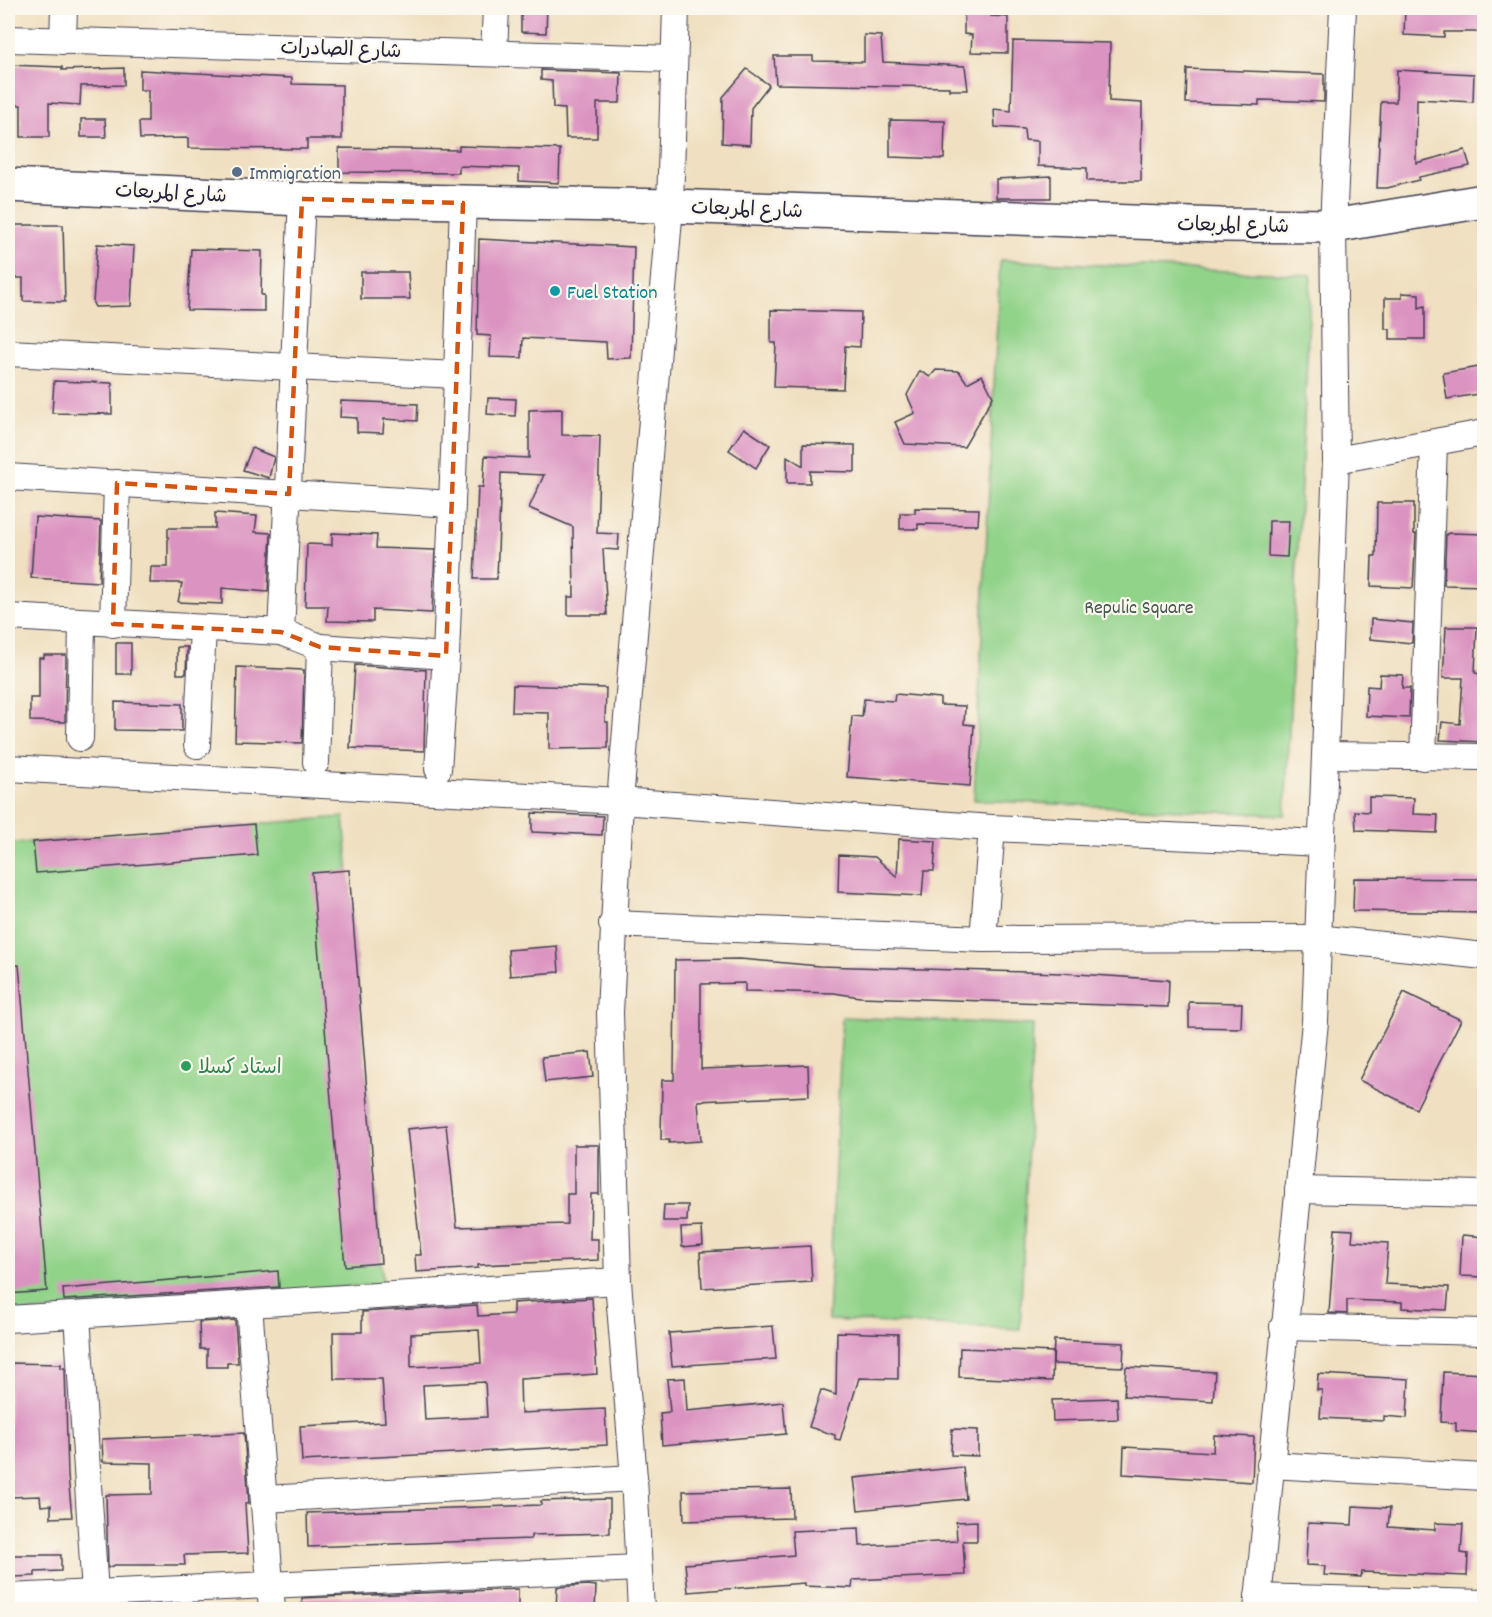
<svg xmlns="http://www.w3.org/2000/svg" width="1492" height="1617" font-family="Dekko,'Playpen Sans Arabic',sans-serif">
<rect width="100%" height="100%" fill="#fbf7ec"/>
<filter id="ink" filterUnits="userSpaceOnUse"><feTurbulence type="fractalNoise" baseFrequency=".0167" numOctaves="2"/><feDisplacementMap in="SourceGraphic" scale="12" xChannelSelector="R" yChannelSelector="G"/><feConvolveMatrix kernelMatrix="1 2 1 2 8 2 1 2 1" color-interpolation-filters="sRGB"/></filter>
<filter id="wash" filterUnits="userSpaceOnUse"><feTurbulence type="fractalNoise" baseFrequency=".008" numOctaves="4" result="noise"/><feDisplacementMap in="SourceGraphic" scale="24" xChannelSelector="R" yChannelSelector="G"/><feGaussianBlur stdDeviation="1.35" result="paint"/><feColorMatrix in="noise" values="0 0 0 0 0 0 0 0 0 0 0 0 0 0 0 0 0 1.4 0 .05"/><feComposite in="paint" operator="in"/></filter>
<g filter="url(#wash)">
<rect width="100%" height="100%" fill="#f0e0c1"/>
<g fill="#92d38a" stroke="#5a7a62" stroke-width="1.5">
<polygon points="1000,260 1311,275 1285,815 974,800"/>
<polygon points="344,817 383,1284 8,1314 8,844"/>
<polygon points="842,1017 1033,1025 1020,1329 828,1320"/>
</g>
<g id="blocks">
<g fill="#db93c1" fill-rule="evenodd">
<polygon points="521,8 547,8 546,33 521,32"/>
<polygon points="964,8 991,8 991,16 1008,17 1008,53 971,52 972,35 964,34"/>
<polygon points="1405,9 1485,9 1485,32 1444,32 1444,37 1404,35"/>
<polygon points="864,35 881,36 883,62 965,66 968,90 949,90 949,87 776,84 774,56 813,56 813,61 864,62"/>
<polygon points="1013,41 1110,43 1109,101 1142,103 1141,181 1087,181 1087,168 1038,166 1038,141 1025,140 1024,129 995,127 994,109 1011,111"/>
<polygon points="8,65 62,67 62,70 124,68 124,85 81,86 80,105 49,103 49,137 21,137 21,105 8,105"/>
<polygon points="747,69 769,85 751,108 750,145 722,143 723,97"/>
<polygon points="1187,69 1324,74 1324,102 1259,100 1259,105 1186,103"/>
<polygon points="140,70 292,78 292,84 342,85 342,139 307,139 307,149 188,148 188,138 140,139 139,122 148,122 148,90 140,90"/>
<polygon points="541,70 621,73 620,103 597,103 597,138 566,138 565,109 553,108 552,81 541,80"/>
<polygon points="1397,70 1474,74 1473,102 1417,99 1416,163 1465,150 1470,166 1419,177 1419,180 1387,188 1377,188 1381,102 1396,102"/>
<polygon points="81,119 105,119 106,137 81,137"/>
<polygon points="890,120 945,121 944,159 890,157"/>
<polygon points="459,146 560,149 559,183 519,181 519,168 459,166 459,173 339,172 339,148 459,150"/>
<polygon points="1051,176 1051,198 996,198 996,179"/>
<polygon points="8,225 63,225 65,302 23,301 23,278 8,278"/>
<polygon points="479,239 634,247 631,358 607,359 606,342 523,338 522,358 490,357 491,336 477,335"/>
<polygon points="97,244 134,246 131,306 95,307 93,303"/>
<polygon points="191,249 262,251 261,295 264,295 264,311 187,310"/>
<polygon points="361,272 408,272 410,299 361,299"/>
<polygon points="1402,293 1419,294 1419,308 1425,306 1425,339 1390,339 1390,329 1385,329 1385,298 1402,298"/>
<polygon points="771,310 861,312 860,347 845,346 843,389 774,387 776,343 771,343"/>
<polygon points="1485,366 1485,393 1447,399 1443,373"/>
<polygon points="936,370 959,371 967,383 982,375 993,397 964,447 905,444 895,422 915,413 907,395 920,371 930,377"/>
<polygon points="54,381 112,383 112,414 52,413"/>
<polygon points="488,398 516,399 515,416 487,414"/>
<polygon points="341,401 418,404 417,421 384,419 383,433 357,432 357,418 340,417"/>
<polygon points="562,409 562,435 600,436 597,533 619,534 618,550 603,549 607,615 568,615 568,597 574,597 573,527 529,508 544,475 501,473 497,579 474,579 478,487 483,487 485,456 529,458 529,410"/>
<polygon points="744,428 770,445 756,468 729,450"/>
<polygon points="803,444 855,445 855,472 810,471 810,483 787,483 787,456 803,466"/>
<polygon points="252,448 274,457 269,478 243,470"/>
<polygon points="1377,503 1414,503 1414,534 1416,534 1413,588 1371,586 1372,556 1376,556"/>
<polygon points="915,508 979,509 978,525 918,524 918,529 900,529 900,513 915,513"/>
<polygon points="215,513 257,516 255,532 271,533 268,592 222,588 222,604 178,602 182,583 150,583 151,567 168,567 168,528 215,528"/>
<polygon points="35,517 101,521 99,582 31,578"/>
<polygon points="1269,521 1289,521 1287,557 1268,556"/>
<polygon points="332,533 377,535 376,548 435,550 432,613 373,610 373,622 327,621 328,606 305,606 307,544 332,545"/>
<polygon points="1450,533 1485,534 1485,586 1444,585 1446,534"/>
<polygon points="1371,619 1413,623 1412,643 1370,639"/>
<polygon points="1446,627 1477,627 1475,673 1485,675 1485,742 1440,740 1442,722 1460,724 1463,678 1443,678"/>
<rect x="116" y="643" width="15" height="31"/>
<polygon points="177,647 187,647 186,674 177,674"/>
<polygon points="44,655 66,655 65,722 30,721 30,698 39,698 39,658 44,658"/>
<polygon points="355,665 426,670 424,751 350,748"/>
<polygon points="237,667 304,670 302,743 235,741"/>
<polygon points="1380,674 1403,675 1402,688 1410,688 1409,718 1366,716 1367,686 1379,687"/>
<polygon points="513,685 606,688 605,722 608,722 608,748 549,749 549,713 512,712"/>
<polygon points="895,694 940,698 940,705 965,706 964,724 974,725 970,786 847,777 852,716 862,717 864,699 894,701"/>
<polygon points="115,702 182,704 182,731 115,730"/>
<polygon points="1369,797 1414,798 1413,814 1438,815 1437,833 1356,830 1355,811 1369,812"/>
<polygon points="532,813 603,816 602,835 532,832"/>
<polygon points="254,824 257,855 36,873 33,842"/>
<polygon points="899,839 936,841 934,871 924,871 922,896 838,892 839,855 875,857 897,877"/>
<polygon points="349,870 381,1263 345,1266 312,873"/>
<polygon points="1354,878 1485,879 1485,913 1353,911"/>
<polygon points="557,946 559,972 510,976 508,950"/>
<polygon points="740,959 819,966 1062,973 1169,980 1168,1007 860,997 834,993 745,991 745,983 701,984 701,1069 808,1065 809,1096 698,1101 701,1141 669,1143 669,1140 661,1140 662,1080 674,1080 675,960"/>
<polygon points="19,965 47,1291 8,1294 8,966"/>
<polygon points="1404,992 1461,1020 1416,1109 1359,1080"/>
<polygon points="1189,1002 1242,1003 1241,1028 1189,1027"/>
<polygon points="590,1052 593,1077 545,1082 542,1057"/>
<polygon points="446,1125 457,1227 567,1224 567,1194 574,1194 574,1145 599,1145 599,1194 591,1194 590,1239 598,1239 598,1260 478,1265 478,1268 416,1272 415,1255 421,1255 407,1129"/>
<polygon points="664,1205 688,1205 687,1221 663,1221"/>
<polygon points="702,1227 703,1245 682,1247 681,1228"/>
<polygon points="1335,1229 1353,1230 1352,1241 1388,1243 1385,1284 1449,1287 1447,1310 1402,1308 1402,1302 1347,1300 1347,1314 1329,1313"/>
<polygon points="1462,1235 1485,1237 1485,1277 1460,1276"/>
<polygon points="810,1246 812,1282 702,1288 700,1252"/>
<polygon points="278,1271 279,1287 64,1300 63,1289"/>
<path d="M 592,1298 L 597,1374 L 520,1379 L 521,1413 L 605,1409 L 607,1445 L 302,1461 L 300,1426 L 385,1422 L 382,1379 L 334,1379 L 333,1332 L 362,1332 L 362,1312 L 477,1305 L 478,1316 L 513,1314 L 513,1303 ZM 479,1330 L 481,1363 L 411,1367 L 411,1334 ZM 485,1382 L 487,1417 L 425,1420 L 423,1385 Z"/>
<polygon points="235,1320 238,1363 227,1363 227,1367 207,1367 207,1349 200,1349 199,1322"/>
<polygon points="773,1326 776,1359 672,1366 669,1333"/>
<polygon points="837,1332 898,1334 898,1379 859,1378 840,1440 835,1439 835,1435 809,1427 821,1390 836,1395"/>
<polygon points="1054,1340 1124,1343 1123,1367 1053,1364"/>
<polygon points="960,1348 1053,1352 1052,1381 959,1377"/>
<polygon points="8,1363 61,1364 61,1368 65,1368 68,1476 72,1517 51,1518 51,1505 41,1506 40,1496 10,1497"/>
<polygon points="1126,1367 1215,1372 1213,1401 1124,1396"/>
<polygon points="1443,1372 1485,1374 1485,1433 1456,1431 1456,1423 1441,1422"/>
<polygon points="1318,1374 1409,1379 1407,1418 1384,1416 1384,1421 1320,1418 1322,1390 1317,1390"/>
<polygon points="685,1378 687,1411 783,1402 786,1434 662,1445 660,1413 670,1412 667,1379"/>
<polygon points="1117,1398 1118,1419 1053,1421 1052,1400"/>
<polygon points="952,1429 978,1430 978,1456 951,1455"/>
<polygon points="244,1433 249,1503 245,1504 248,1553 184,1555 185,1565 115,1565 108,1568 106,1495 152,1494 152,1463 103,1462 102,1439"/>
<polygon points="1214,1435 1254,1437 1252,1482 1123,1474 1124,1447 1213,1452"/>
<polygon points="963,1467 966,1499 858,1510 854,1478"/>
<polygon points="791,1489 792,1518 684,1521 683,1491"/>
<polygon points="610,1499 610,1533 531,1535 531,1539 308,1547 307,1513 541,1505 541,1501"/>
<polygon points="1353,1506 1390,1508 1388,1527 1435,1530 1435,1523 1463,1524 1461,1553 1468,1554 1467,1576 1362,1572 1361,1577 1324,1575 1325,1566 1306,1565 1308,1523 1352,1525"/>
<polygon points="977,1521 977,1541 963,1541 965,1575 853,1580 852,1588 804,1586 804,1583 688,1592 685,1564 794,1555 792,1531 859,1528 860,1546 957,1541 956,1522"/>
<polygon points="13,1555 61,1555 61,1571 35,1572 35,1576 14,1577"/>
<polygon points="588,1585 596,1586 595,1610 556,1610 557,1587"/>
<polygon points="518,1589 518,1610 302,1610 302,1598"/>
</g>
</g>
</g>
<g filter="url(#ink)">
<use href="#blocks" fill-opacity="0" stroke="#413e4f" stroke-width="1.5"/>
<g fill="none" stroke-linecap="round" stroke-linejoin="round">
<g stroke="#413e4f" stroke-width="28">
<g id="minor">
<polyline points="8,39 674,59"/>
<polyline points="63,41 64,8"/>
<polyline points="494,53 496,8"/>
<polyline points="8,353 457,375 446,656 438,769"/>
<polyline points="457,375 463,203"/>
<polyline points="1336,460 1484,433"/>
<polyline points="8,477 452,504"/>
<polyline points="8,617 281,632 320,647 446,656"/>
<polyline points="113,624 117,483"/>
<polyline points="281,632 302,199"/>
<polyline points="80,738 82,622"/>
<polyline points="197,745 203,629"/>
<polyline points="1326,755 1484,757"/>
<polyline points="1423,757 1434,444"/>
<polyline points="316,762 320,647"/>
<polyline points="8,768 620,801 992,828 1321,843"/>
<polyline points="612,924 983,939 1317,938 1484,956"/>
<polyline points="983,939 992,828"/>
<polyline points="1298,1190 1484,1194"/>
<polyline points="249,1304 272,1610"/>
<polyline points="77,1315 95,1593"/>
<polyline points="8,1319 618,1281"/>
<polyline points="1283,1327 1484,1332"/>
<polyline points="1270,1465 1484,1477"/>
<polyline points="265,1499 634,1478"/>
<polyline points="8,1597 638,1568"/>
<polyline points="1258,1597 1484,1603"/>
<polyline points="641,1610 634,1478 618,1281 610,1013 620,801 670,206 676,8"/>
<polyline points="1257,1610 1315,1022 1336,460 1333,226 1343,8"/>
</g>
</g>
<g stroke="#413e4f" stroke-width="36">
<polyline id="major" points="8,185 302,199 670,206 1221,225 1333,226 1484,201"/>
</g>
<use href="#minor" stroke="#fff" stroke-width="26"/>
<use href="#major" stroke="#fff" stroke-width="33"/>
</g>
</g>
<path fill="none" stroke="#d45411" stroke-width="4.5" stroke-dasharray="12 8" stroke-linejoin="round" d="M 302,199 L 463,203 L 446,656 L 320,647 L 281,632 L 113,624 L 117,483 L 289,494 Z"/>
<circle fill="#5c6f8a" stroke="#fbf7ec" stroke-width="2" cx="237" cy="172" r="6"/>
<circle fill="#0f9aa8" stroke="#fbf7ec" stroke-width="2" cx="555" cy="291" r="6"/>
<circle fill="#2e9e5b" stroke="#fbf7ec" stroke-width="2" cx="186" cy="1066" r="6"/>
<g text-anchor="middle" stroke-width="4.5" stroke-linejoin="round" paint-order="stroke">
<g font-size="20" fill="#22223b" stroke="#fbf7ec">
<text transform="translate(341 48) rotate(2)" y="7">شارع الصادرات</text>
<text transform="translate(171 192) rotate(3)" y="7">شارع المربعات</text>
<text transform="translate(747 208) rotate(2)" y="7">شارع المربعات</text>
<text transform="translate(1233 224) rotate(1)" y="7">شارع المربعات</text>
</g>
<g font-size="20" fill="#4e5e75" stroke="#fbf7ec" text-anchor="start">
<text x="249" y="179">Immigration</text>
</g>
<g font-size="20" fill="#0d838f" stroke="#fbf7ec" text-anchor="start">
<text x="567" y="298">Fuel Station</text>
</g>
<g font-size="20" fill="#445753" stroke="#fbf7ec">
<text x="1139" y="613">Repulic Square</text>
</g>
<g font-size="20" fill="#27864d" stroke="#fbf7ec" text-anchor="start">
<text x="198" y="1073">استاد كسلا</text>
</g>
</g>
<rect width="1492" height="1617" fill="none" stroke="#fbf7ec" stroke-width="30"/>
</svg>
